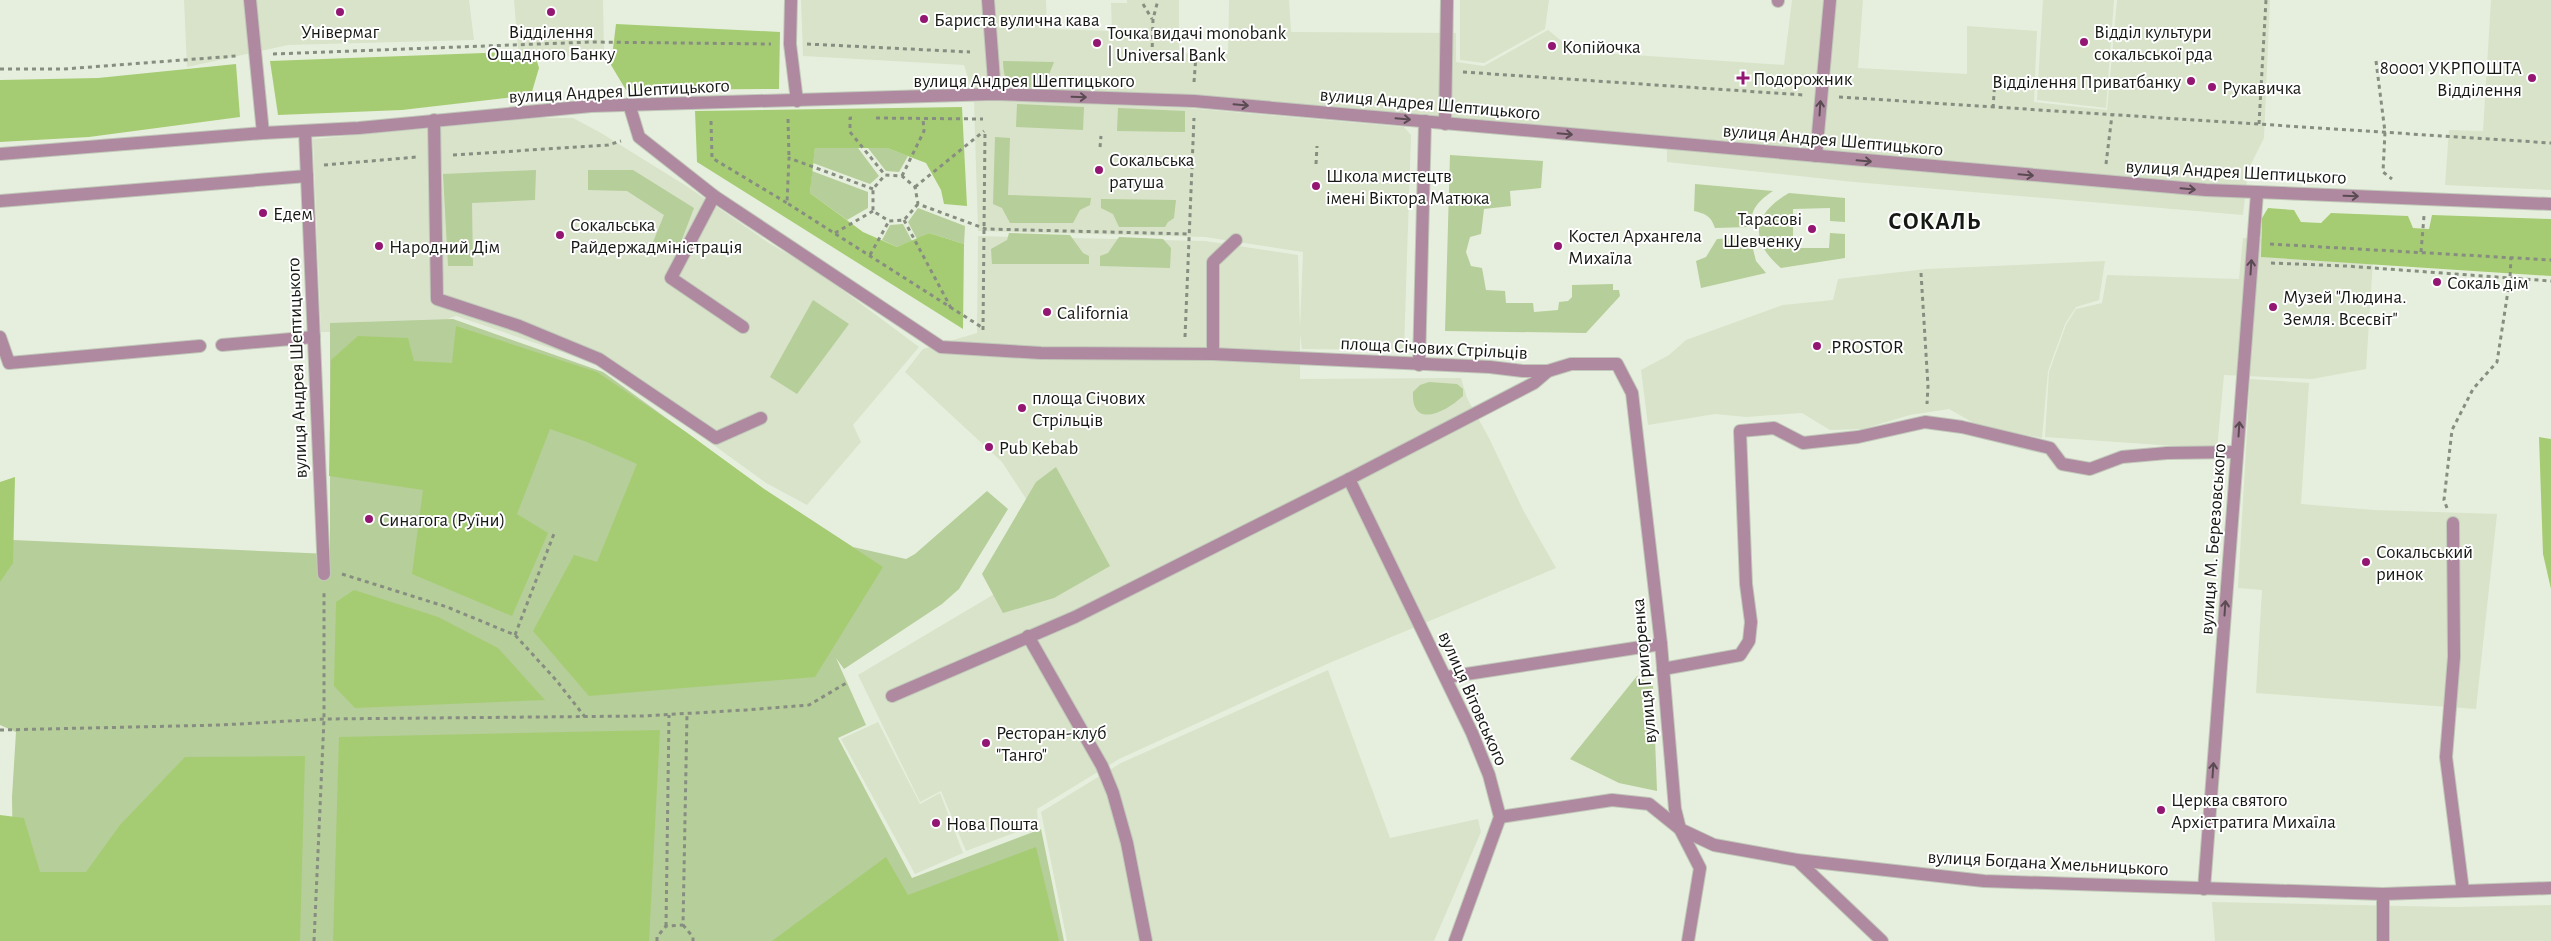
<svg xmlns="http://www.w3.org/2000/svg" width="2551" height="941" font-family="'Alegreya Sans',sans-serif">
<rect width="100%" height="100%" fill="#e6efdd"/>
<g fill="#d8e3ca">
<polygon points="184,0 469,0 474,40 288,45 187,67"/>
<polygon points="514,0 603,0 604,54 519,60"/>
<polygon points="801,0 1046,0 1047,29 1112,31 1111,3 1127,3 1127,0 1179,0 1179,53 1228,54 1229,0 1289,0 1291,32 1456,33 1456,62 1484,66 1548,30 1574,51 1784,65 1792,0 1863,0 1858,68 1967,74 1967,26 2037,31 2034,102 2107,110 2117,0 2270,0 2264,138 2248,170 2243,215 1854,182 1667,162 1667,136 1479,129 1219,108 974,98 964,65 803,56"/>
<polygon points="1460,0 1549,0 1545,29 1484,63 1460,60"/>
<polygon points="2043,0 2114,0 2106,108 2037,100"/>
<polygon points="2491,0 2551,0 2551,190 2445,185 2449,130 2483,131"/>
<polygon points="1008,101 1187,108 1404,127 1411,135 1404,350 1302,349 1300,335 1300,379 1461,378 1467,398 1490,440 1523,510 1556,568 1327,664 1119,759 1037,809 1038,824 966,851 941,791 920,802 858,675 1062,554 1002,462 905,372 923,349 977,333 978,236 1205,241 1298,255 1300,328 1303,252 1205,237 978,231 974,102"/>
<polygon points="540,118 573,118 601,133 688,187 769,243 817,271 919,347 853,425 861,442 807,505 766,483 606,367 456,316 411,332 321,332 313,139"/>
<polygon points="2243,238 2374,245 2366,369 2312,379 2224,375 2217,449 2045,437 2049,372 2066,325 2076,309 2102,303 2107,275 2239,279"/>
<polygon points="2105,261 2099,300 2076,307 2065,324 2048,371 2042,438 1979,426 1949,409 1910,415 1863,429 1830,430 1802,413 1746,417 1715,414 1648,425 1641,370 1669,355 1686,340 1783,305 1833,300 1838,279 1927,269"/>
<polygon points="2250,379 2309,383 2301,504 2374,510 2497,514 2476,709 2256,693 2262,590 2238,588"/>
<polygon points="1328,670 1390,838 1478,819 1481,832 1434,941 1067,941 1041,812 1121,763"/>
<polygon points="878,722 920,804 940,793 963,853 915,874 841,739"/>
<polygon points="2212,902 2451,907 2551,905 2551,941 2215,941"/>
</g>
<g fill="#b6ce99">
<path d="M 1003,61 L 1054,62 L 1044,87 C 1016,87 1004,94 1003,61 Z"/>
<polygon points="1017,104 1084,107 1083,130 1016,127"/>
<polygon points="1118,108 1185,111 1185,132 1117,131"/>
<polygon points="995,137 1010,138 1008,195 1091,198 1090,205 1080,210 1073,223 1010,223 1002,208 993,204"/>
<polygon points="815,148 858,148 879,176 870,184 813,163"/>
<polygon points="868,148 887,148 908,156 899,172 886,171"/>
<polygon points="1450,155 1543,161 1541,188 1510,191 1511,206 1484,209 1481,234 1470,237 1466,252 1471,266 1482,268 1486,290 1505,291 1506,303 1533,303 1534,312 1558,310 1559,302 1568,301 1572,297 1572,285 1613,284 1613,290 1619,290 1620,296 1586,333 1445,331"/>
<polygon points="536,170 535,200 472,203 473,266 448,266 443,174"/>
<polygon points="588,170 633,170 694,208 676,255 653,242 664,215 627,191 588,190"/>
<polygon points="812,171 868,192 868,208 847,220 810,193"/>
<path d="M 1695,184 L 1773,191 C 1758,201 1751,209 1750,227 L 1715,228 C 1711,216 1706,214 1694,211 Z"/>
<path d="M 1789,193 L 1845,198 L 1845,222 L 1830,221 L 1830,208 L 1793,209 L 1793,248 L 1829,248 L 1830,233 L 1845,234 L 1845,258 L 1781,268 C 1749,241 1752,214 1789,193 Z"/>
<polygon points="1101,199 1176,200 1174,218 1168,222 1165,227 1119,227 1113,214 1101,208"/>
<polygon points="918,208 965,226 964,244 929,233 917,239 908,222"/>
<polygon points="903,224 912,241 897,247 882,240 890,225"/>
<polygon points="1009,233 1070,235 1083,253 1089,256 1089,264 992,264 991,249 1007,240"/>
<polygon points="1119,237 1163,239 1171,248 1170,268 1100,266 1100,256 1108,253"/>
<polygon points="1750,237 1756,261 1766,273 1701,288 1696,261 1706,257 1717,239"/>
<polygon points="813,300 849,324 797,394 770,377"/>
<polygon points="453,319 603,372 764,489 853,547 906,559 915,554 987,491 1008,509 959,589 942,604 844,669 836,658 866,725 838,738 912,878 1041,829 1064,941 0,941 13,868 12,797 16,732 0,725 0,573 13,540 330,554 330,323"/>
<path d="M 1429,382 L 1457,384 L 1463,389 L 1463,396 C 1446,412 1411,430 1413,392 L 1420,385 Z"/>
<polygon points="1056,467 1110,566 1054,598 1003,613 982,574 1036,482"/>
<polygon points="1637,676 1653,686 1657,791 1619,783 1570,759"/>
</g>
<g fill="#a6cc73">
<polygon points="616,24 780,32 779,89 626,90 611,65"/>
<polygon points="534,51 539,68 531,95 402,110 278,115 270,61"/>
<polygon points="236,64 240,117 89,137 0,142 0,80 98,78"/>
<polygon points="962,107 967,206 944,204 941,190 926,163 887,148 815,148 810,193 863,232 897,247 929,233 964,244 963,329 697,162 695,111"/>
<polygon points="2268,208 2294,210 2301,222 2321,223 2331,213 2408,216 2413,228 2429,229 2432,215 2551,219 2551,276 2261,257 2262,218"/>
<polygon points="456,326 597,372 686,432 764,489 883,567 815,677 589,696 533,631 574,555 597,562 637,464 587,442 550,429 517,514 548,533 512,616 412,574 423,490 329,476 331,360 358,336 408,338 414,361 452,363"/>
<polygon points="2539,437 2551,439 2551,589 2543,554"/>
<polygon points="15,477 13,563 0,582 0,482"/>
<polygon points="354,590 438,617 498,648 545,700 355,708 334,686 336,602"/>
<polygon points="660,730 649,941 333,941 339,737"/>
<polygon points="305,756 300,941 0,941 0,815 24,818 40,872 86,872 120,825 185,757"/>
<polygon points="1036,847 1059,941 772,941 886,857 908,895"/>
</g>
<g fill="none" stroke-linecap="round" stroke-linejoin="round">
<g stroke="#c1c8b9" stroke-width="14">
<g id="minor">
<polyline points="250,0 263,133"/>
<polyline points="791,0 790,44 797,101"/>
<polyline points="988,0 995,94"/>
<polyline points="1778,1 1778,0"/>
<polyline points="629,104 639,137 714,196 941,347 1041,353 1213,354 1490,367 1523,371 1548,371 1571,364 1617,364 1632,393 1661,644 1675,809 1680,829 1700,868 1688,941"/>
<polyline points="434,120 437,299 519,326 599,359 716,438 761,418"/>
<polyline points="1445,124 1447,0"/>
<polyline points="305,131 324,574"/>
<polyline points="0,154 263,133 359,128 591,106 995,94 1194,101 2206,190 2551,204"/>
<polyline points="1816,156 1830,0"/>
<polyline points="714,196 671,278 743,327"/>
<polyline points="0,201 307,176"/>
<polyline points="0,337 9,363 200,346"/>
<polyline points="222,345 314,337"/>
<polyline points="1213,354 1213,262 1236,240"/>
<polyline points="1419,365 1425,121"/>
<polyline points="1349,479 1472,733 1489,775 1500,817 1455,941"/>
<polyline points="2453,523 2454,657 2446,757 2463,891"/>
<polyline points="1028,636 1102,766 1113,793 1127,843 1146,941"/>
<polyline points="1663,669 1740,655 1749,641 1751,622 1746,584 1740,431 1774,428 1803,443 1858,437 1925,422 1962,427 2050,448 2062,464 2090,469 2122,457 2167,453 2237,452"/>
<polyline points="1447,677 1661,644"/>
<polyline points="892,696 1075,617 1349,479 1534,383 1548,371"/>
<polyline points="1500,817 1612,800 1649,804 1680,829 1714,845 1797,860 1984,881 2383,894 2551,888"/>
<polyline points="1797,860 1882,941"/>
<polyline points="2204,889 2257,193"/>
<polyline points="2383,894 2383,941"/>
</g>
</g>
<g stroke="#878e81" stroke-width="3" stroke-dasharray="4 4" stroke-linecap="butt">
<polyline points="1143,4 1152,19"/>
<polyline points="807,44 970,52"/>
<polyline points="273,54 591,42 771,44"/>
<polyline points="1152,55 1153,19 1158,0"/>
<polyline points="2376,61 2385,132 2383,172 2392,179"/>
<polyline points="0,69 64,69 236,56"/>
<polyline points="1463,72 1804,95"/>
<polyline points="1194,82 1196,55"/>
<polyline points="1839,97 2551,143"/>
<polyline points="1993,108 1995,80"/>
<polyline points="852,118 850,118 850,132 885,175"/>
<polyline points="876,118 983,119"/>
<polyline points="788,119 789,158"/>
<polyline points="711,121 712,158 787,203"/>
<polyline points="2259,124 2266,0"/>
<polyline points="1100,147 1101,136"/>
<polyline points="453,155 608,145 621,141"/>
<polyline points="1316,164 1317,146"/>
<polyline points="2106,164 2112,115"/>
<polyline points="324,165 417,157"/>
<polyline points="902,176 924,131 923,119"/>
<polyline points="915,187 984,131"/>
<polyline points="873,189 789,158 787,203 983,328"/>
<polyline points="918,204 904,220 889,221 873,211 873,189 885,175 902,176 915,187 918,204 986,229 1189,234"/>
<polyline points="904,220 951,308"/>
<polyline points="835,233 873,211"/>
<polyline points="2270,244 2551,260"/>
<polyline points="2421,252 2424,216"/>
<polyline points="870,255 889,221"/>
<polyline points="2271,263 2346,266 2551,281"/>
<polyline points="1921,273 1928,386 1927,404"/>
<polyline points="983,330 985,131"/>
<polyline points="1185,337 1194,118"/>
<polyline points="2447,508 2444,500 2452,430 2473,389 2497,362 2510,278 2511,257"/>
<polyline points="342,574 447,607 515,635 556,680 585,717"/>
<polyline points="515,635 555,531"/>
<polyline points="0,730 221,725 324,719 642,716 746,710 809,705 848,682"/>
<polyline points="683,925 693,937 693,941"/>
<polyline points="666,926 669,715"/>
<polyline points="314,941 324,719 324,592"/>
<polyline points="657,941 657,937 666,926 683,925 687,713"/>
</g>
<use href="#minor" stroke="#ae89a0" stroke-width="12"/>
</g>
<defs><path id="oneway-shaft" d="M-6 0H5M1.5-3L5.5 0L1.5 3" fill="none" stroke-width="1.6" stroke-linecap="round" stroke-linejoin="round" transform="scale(1.25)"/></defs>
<g stroke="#5a4b52">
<use href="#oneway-shaft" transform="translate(1079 97) rotate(2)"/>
<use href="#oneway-shaft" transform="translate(1241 105) rotate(5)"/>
<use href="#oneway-shaft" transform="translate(1820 108) rotate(-86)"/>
<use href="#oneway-shaft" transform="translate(1403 119) rotate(5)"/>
<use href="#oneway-shaft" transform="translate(1565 134) rotate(5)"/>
<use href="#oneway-shaft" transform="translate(1864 161) rotate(5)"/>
<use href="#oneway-shaft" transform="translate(2026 175) rotate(5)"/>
<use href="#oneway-shaft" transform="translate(2188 189) rotate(5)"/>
<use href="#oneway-shaft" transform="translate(2351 196) rotate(2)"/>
<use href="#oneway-shaft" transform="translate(2251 267) rotate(-86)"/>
<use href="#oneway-shaft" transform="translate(2239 429) rotate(-86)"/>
<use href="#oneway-shaft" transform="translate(2225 608) rotate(-86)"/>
<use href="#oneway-shaft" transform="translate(2213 770) rotate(-86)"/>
</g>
<g fill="#921672" stroke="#fff" stroke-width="2">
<circle cx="340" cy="12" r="5"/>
<circle cx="551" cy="12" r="5"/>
<circle cx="924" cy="19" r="5"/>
<circle cx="2084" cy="42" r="5"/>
<circle cx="1097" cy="43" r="5"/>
<circle cx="1552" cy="46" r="5"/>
<path d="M1740.5 70.5h5v5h5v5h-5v5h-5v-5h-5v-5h5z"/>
<circle cx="2532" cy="78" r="5"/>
<circle cx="2191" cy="81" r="5"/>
<circle cx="2212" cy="87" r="5"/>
<circle cx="1099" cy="170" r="5"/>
<circle cx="1316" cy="186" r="5"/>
<circle cx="263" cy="213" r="5"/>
<circle cx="1812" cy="229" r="5"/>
<circle cx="560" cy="235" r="5"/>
<circle cx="379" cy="246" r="5"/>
<circle cx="1558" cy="246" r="5"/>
<circle cx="2437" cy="282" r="5"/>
<circle cx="2273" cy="307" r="5"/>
<circle cx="1047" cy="312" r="5"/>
<circle cx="1817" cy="346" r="5"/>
<circle cx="1022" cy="408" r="5"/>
<circle cx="989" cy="447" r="5"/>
<circle cx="369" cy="519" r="5"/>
<circle cx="2366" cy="562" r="5"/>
<circle cx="986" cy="743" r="5"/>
<circle cx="2161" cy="810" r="5"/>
<circle cx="936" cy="823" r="5"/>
</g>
<g text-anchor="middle" stroke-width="4" stroke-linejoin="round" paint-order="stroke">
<g font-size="19" fill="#161913" stroke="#fff" text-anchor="start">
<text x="934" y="26">Бариста вулична кава</text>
<text x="340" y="38" text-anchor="middle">Універмаг</text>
<text x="551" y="38" text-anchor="middle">Відділення<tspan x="551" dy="22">Ощадного Банку</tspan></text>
<text x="2094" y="38">Відділ культури<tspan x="2094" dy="22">сокальської рда</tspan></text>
<text x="1107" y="39">Точка видачі monobank<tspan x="1107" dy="22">| Universal Bank</tspan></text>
<text x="1562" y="53">Копійочка</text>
<text x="2522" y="74" text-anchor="end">80001 УКРПОШТА<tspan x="2522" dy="22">Відділення</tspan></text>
<text x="1753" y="85">Подорожник</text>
<text x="2181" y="88" text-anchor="end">Відділення Приватбанку</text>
<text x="2222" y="94">Рукавичка</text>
<text x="1109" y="166">Сокальська<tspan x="1109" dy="22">ратуша</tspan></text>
<text x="1326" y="182">Школа мистецтв<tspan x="1326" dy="22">імені Віктора Матюка</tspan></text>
<text x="273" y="220">Едем</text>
<text x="1802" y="225" text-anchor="end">Тарасові<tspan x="1802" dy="22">Шевченку</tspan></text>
<text x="570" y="231">Сокальська<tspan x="570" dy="22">Райдержадміністрація</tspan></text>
<text x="1568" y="242">Костел Архангела<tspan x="1568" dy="22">Михаїла</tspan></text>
<text x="389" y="253">Народний Дім</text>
<text x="2447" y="289">Сокаль дім</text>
<text x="2283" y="303">Музей "Людина.<tspan x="2283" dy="22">Земля. Всесвіт"</tspan></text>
<text x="1057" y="319">California</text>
<text x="1827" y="353">.PROSTOR</text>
<text x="1032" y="404">площа Січових<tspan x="1032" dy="22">Стрільців</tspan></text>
<text x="999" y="454">Pub Kebab</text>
<text x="379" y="526">Синагога (Руїни)</text>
<text x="2376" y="558">Сокальський<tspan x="2376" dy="22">ринок</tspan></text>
<text x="996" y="739">Ресторан-клуб<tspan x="996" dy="22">"Танго"</tspan></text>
<text x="2171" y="806">Церква святого<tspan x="2171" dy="22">Архістратига Михаїла</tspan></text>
<text x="946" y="830">Нова Пошта</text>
</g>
<g font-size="19" fill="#161913" stroke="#fff">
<text x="1024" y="87">вулиця Андрея Шептицького</text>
<text transform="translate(619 90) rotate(-3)" y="7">вулиця Андрея Шептицького</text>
<text transform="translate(1430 103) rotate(5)" y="7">вулиця Андрея Шептицького</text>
<text transform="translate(1833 139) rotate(5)" y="7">вулиця Андрея Шептицького</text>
<text transform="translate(2236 171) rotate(3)" y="7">вулиця Андрея Шептицького</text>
<text transform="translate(1434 347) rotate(3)" y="7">площа Січових Стрільців</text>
<text transform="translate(296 368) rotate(-92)" y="7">вулиця Андрея Шептицького</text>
<text transform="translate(2212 539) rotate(-86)" y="7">вулиця М. Березовського</text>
<text transform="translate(1643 671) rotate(-95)" y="7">вулиця Григоренка</text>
<text transform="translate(1474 698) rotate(66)" y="7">вулиця Вітовського</text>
<text transform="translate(2048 862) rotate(3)" y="7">вулиця Богдана Хмельницького</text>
</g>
<g font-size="24" font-weight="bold" letter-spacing="1" fill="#161913" stroke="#fff">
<text x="1935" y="229">СОКАЛЬ</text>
</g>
</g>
</svg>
